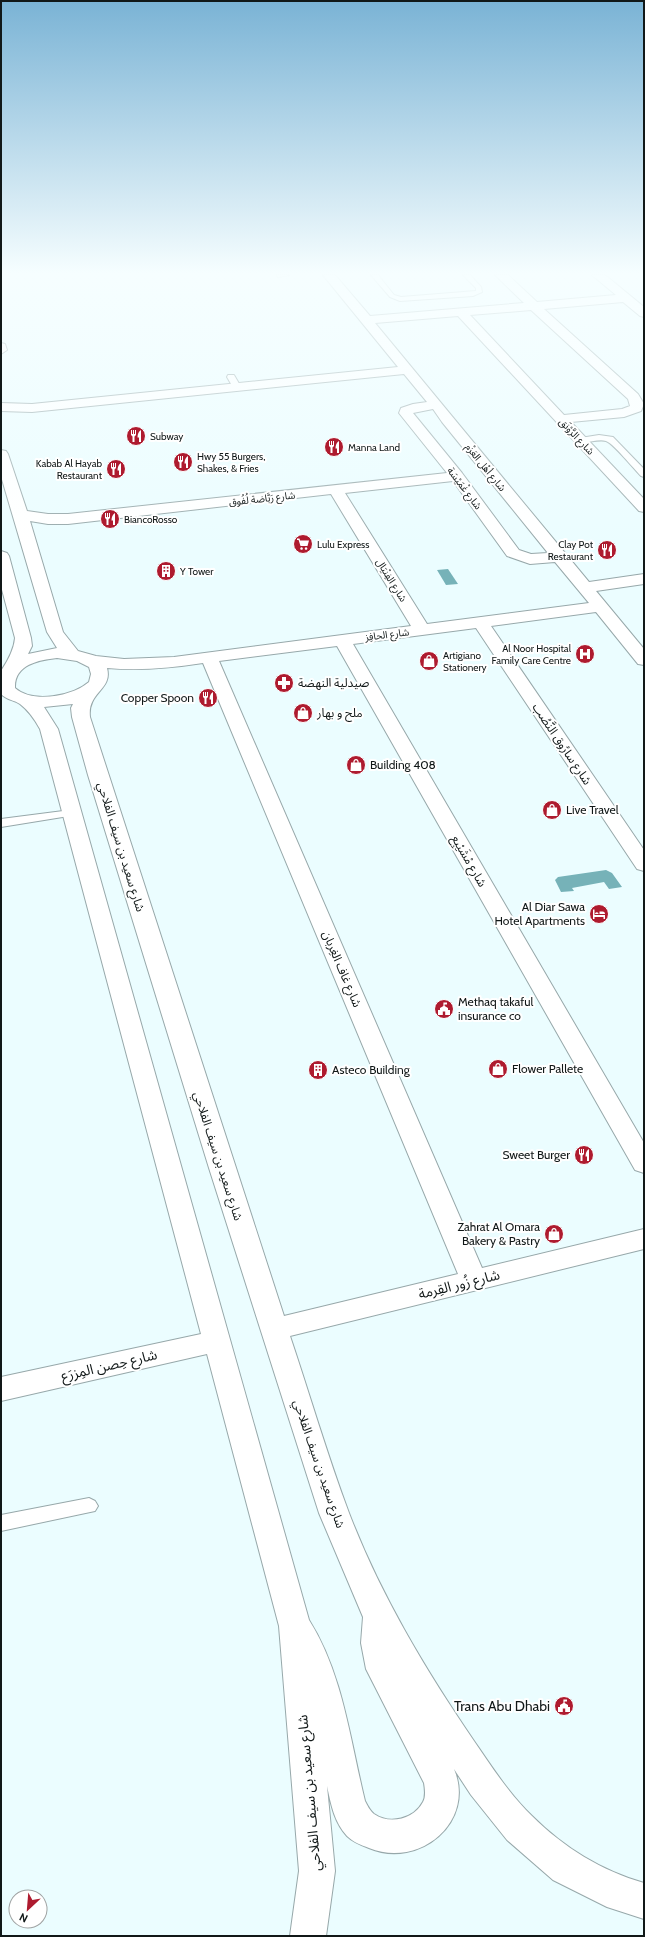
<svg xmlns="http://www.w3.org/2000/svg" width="645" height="1937" font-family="Cabin,'Noto Sans Arabic',sans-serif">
<rect width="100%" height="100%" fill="#ebfdff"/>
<g fill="#76b2b8">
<polygon points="448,569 458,584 446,585 437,570"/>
<polygon points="606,870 612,873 622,887 609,889 604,882 572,888 574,891 561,892 555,880 558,877"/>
</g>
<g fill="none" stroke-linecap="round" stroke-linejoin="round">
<g stroke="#97a8aa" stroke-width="2">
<g id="service">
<polygon points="277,275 289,275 278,277"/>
<polygon points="371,275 378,275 394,295 401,297 476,291 476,288 463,275 470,275 481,287 482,292 473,296 400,301 390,297"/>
<polygon points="228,375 234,375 241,387 240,389 234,389 227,377"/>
<path d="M 599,435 L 613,437 L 644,469 L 644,477 L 641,476 C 634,469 613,443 606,441 C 597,438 583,446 576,440 L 580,438 Z"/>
<polygon points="71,810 75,811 77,813 75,815 1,827 1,819"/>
<polygon points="89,1498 95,1501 98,1506 95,1511 1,1531 1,1515"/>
</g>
</g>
<g stroke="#97a8aa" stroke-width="2">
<g id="minor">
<path d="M 323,275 L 335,275 L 370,316 L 524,303 L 495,275 L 508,275 L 537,302 L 616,295 L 592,275 L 605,275 L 644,307 L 644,317 L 640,316 L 623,302 L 544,309 L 638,394 L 644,404 L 641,411 L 624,417 L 571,422 L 644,499 L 644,512 L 639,511 L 458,316 L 375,323 L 589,582 L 644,574 L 644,584 L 596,591 L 644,649 L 644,665 L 638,664 L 596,612 L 491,626 L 644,850 L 644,871 L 637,869 L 476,628 L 353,644 L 644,1143 L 644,1173 L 635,1170 L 337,646 L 219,661 L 482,1268 L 644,1229 L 644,1249 L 290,1336 C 310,1395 327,1455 349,1513 C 380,1594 425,1669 474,1741 C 491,1766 510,1795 532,1816 C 563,1847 602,1871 644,1883 L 644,1919 L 607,1907 L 553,1880 L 507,1840 L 471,1795 L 454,1769 C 476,1822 419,1869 369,1848 C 361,1845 353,1842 347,1836 C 334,1822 331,1804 327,1786 L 335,1871 L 326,1936 L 290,1936 L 299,1871 L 279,1626 L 207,1354 L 1,1401 L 1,1377 L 201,1334 L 40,729 C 35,720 29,711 20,704 C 14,700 7,700 1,694 L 1,671 C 7,662 14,650 15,638 L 1,586 L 1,551 L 7,553 L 9,556 L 31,638 L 32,646 L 28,654 L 57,648 L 47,632 L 1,476 L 1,450 L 6,451 L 8,454 L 27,511 L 48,514 L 68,514 L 447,473 L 399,413 L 401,408 L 413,404 L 427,402 L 404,374 L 32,412 L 1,411 L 1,403 L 32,404 L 398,367 ZM 531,310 L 628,399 L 630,406 L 622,409 L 564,415 L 470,315 ZM 433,409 L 442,422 L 548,553 L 531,554 L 519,550 L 462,473 L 413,413 ZM 453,481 L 507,556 L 530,564 L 555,562 L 589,603 L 427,624 L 345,493 ZM 331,494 L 411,626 L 174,657 L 124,659 L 96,656 L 78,651 L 63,632 L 30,521 L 48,524 L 68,524 ZM 57,658 L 77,661 L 89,667 L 91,674 L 89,682 C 73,696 33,704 15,688 C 14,665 38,660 57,658 ZM 203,663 L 458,1274 L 284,1316 L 90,717 C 87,692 113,690 107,668 C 139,671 171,668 203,663 ZM 73,704 L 71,708 L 72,717 L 88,775 L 209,1168 L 319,1513 L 363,1617 L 361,1643 L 366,1669 L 424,1783 C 425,1789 426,1797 423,1802 C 414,1819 390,1825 374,1814 C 370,1811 367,1805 365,1801 C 350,1740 343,1674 309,1620 L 58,729 L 44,707 Z"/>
<polygon points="1,343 5,344 7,350 1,354"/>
</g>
</g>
<use href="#service" fill="#fff" fill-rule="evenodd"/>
<use href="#minor" fill="#fff" fill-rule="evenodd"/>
</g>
<linearGradient id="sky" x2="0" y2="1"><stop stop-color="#7ab3d5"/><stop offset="0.5" stop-color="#f6feff"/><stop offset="1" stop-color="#f6feff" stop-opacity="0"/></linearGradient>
<rect width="645" height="546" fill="url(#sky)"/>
<defs>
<g id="restaurant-disc" transform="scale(1)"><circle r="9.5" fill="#ae1b2f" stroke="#fff"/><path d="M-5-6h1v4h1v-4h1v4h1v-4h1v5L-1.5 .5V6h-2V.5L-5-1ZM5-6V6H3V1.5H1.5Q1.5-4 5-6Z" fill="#fff"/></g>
<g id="supermarket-disc" transform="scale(1)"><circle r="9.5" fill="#ae1b2f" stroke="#fff"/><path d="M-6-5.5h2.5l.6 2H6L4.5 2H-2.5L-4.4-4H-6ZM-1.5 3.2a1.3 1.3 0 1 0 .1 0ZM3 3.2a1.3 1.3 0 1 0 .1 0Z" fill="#fff"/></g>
<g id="building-disc" transform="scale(1)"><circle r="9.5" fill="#ae1b2f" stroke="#fff"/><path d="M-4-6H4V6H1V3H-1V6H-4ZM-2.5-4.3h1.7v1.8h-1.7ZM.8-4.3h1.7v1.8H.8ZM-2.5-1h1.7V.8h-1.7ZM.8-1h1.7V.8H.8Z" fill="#fff"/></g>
<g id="hospital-disc" transform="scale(1)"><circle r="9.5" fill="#ae1b2f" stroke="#fff"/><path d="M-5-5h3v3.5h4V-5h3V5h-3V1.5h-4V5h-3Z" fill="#fff"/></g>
<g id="shop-disc" transform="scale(1)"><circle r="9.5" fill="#ae1b2f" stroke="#fff"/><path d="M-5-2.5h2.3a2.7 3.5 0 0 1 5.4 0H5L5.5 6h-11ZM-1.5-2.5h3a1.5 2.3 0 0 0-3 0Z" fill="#fff"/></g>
<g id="pharmacy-disc" transform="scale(1)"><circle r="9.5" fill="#ae1b2f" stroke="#fff"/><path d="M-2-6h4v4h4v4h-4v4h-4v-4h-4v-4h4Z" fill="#fff"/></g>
<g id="hotel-disc" transform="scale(1)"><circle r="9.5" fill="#ae1b2f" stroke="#fff"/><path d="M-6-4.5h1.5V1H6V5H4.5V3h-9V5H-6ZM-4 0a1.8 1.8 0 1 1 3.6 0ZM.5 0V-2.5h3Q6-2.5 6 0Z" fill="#fff"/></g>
<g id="civic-disc" transform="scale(1)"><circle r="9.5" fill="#ae1b2f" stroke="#fff"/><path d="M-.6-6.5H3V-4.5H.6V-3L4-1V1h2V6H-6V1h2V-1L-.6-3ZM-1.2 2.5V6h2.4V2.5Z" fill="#fff"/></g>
</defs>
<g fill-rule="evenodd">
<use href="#restaurant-disc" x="136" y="436"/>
<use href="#restaurant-disc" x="334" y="447"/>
<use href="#restaurant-disc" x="183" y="462"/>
<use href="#restaurant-disc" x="116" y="469"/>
<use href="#restaurant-disc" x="110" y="519"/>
<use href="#supermarket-disc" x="303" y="544"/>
<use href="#restaurant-disc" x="607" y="550"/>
<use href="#building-disc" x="166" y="571"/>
<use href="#hospital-disc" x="585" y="654"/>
<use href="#shop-disc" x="429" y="661"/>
<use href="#pharmacy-disc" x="284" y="683"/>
<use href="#restaurant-disc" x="208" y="698"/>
<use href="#shop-disc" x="303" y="713"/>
<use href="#shop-disc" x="356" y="765"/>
<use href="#shop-disc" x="552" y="810"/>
<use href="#hotel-disc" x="599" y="914"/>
<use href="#civic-disc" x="444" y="1009"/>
<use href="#shop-disc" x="498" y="1069"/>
<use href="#building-disc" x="318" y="1070"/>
<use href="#restaurant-disc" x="584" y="1155"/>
<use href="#shop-disc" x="554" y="1234"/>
<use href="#civic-disc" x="564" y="1706"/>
</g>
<g text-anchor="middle" stroke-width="4" stroke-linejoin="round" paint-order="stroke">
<g font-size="10" fill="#111818" stroke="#fff" text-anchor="start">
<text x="150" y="440">Subway</text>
<text x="348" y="451">Manna Land</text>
<text x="197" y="460">Hwy 55 Burgers,<tspan x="197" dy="12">Shakes, &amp; Fries</tspan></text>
<text x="102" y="467" text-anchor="end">Kabab Al Hayab<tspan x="102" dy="12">Restaurant</tspan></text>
<text x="124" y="523">BiancoRosso</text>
<text x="317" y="548">Lulu Express</text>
<text x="593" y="548" text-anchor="end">Clay Pot<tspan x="593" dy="12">Restaurant</tspan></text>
<text x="180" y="575">Y Tower</text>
<text x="571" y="652" text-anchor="end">Al Noor Hospital<tspan x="571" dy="12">Family Care Centre</tspan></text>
<text x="443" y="659">Artigiano<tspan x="443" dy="12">Stationery</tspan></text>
</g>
<g font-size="10" fill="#111818" stroke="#fff">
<text transform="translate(577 436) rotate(47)" y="4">شارع الرَّوْنَق</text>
<text transform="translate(486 467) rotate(51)" y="4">شارع أهْل العَزْم</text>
<text transform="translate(465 488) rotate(53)" y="4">شارع غْمَيْسَة</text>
<text transform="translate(262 498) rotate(-6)" y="4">شارع رَبَّاضة لُفُوق</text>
<text transform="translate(392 580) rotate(58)" y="4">شارع الفِنْيَال</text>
<text transform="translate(387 634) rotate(-7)" y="4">شارع الحافِز</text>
</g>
<g font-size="12" fill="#111818" stroke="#fff" text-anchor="start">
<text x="298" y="687">صيدلية النهضة</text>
<text x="194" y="702" text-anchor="end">Copper Spoon</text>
<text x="317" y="717">ملح و بهار</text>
<text x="370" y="769">Building 408</text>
<text x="566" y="814">Live Travel</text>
<text x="585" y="911" text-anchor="end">Al Diar Sawa<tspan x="585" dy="14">Hotel Apartments</tspan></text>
<text x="458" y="1006">Methaq takaful<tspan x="458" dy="14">insurance co</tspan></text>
<text x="512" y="1073">Flower Pallete</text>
<text x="332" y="1074">Asteco Building</text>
<text x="570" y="1159" text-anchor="end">Sweet Burger</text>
<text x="540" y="1231" text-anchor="end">Zahrat Al Omara<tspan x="540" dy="14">Bakery &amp; Pastry</tspan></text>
</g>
<g font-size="12" fill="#111818" stroke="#fff">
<text transform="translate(562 744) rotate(56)" y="4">شارع سارُوق النَّصُب</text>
<text transform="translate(121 847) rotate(73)" y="4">شارع سعيد بن سيف الفلاحي</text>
<text transform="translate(469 861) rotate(60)" y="4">شارع مْشَيْبِع</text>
<text transform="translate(342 969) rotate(67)" y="4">شارع غاف الغِربان</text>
<text transform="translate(218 1156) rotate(72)" y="4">شارع سعيد بن سيف الفلاحي</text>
<text transform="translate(319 1464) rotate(71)" y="4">شارع سعيد بن سيف الفلاحي</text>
</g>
<g font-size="14" fill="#111818" stroke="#fff">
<text transform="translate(459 1284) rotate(-14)" y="5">شارع زُور القِرمة</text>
<text transform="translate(109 1365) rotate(-13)" y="5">شارع حِصن المِزرَع</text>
<text transform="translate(309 1793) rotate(-95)" y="5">شارع سعيد بن سيف الفلاحي</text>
</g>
<g font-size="14" fill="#111818" stroke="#fff" text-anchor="end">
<text x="550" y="1711">Trans Abu Dhabi</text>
</g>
</g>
<rect width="645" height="1937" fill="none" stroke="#111818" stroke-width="4"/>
<g transform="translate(28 1909) rotate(206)"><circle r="19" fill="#ffffff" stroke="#a0a3a3"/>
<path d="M0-3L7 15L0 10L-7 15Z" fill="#ae1b2f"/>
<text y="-6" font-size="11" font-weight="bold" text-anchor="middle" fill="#111818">N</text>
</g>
</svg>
